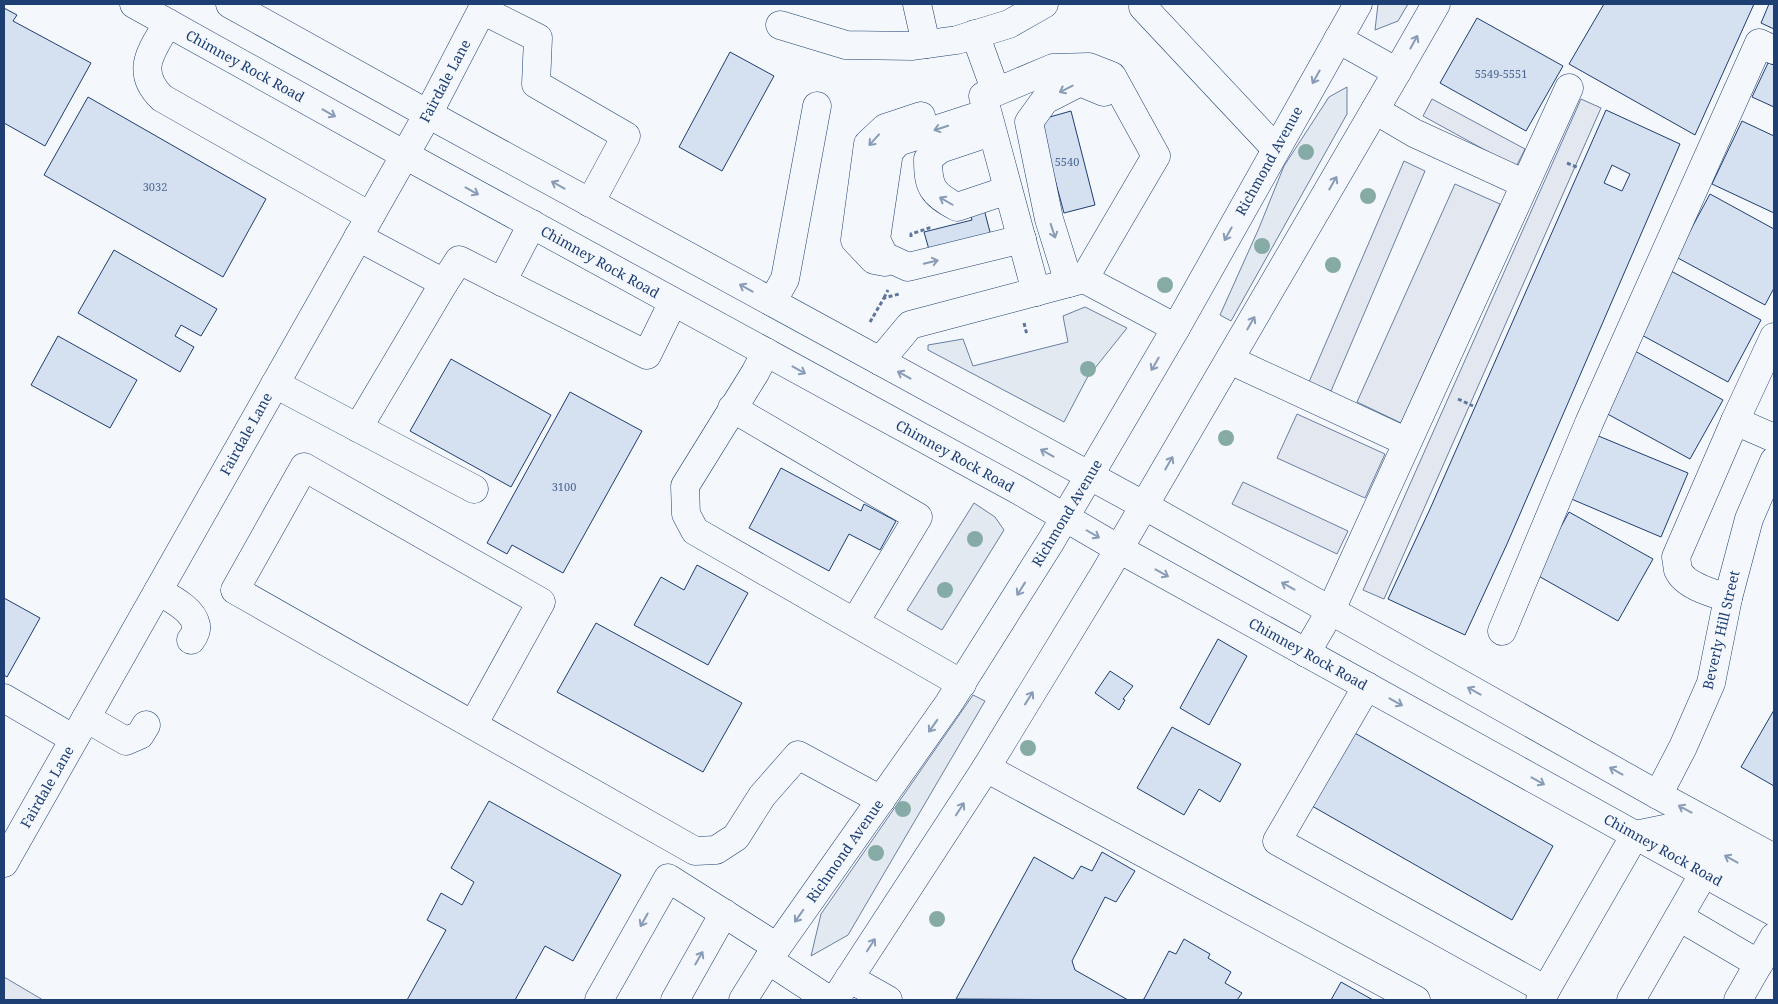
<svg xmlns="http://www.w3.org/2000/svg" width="1778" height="1004" font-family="'Noto Serif',serif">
<rect width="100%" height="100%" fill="#f4f7fb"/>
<g fill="#e3e9f0" stroke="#687fa3">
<polygon points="1378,4 1408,4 1398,21 1375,30"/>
<polygon points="1347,87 1347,114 1231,321 1220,315 1259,228 1284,166 1329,97"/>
<polygon points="1085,307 1127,328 1087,378 1064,422 928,350 928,345 963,339 973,366 1068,342 1063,316"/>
<polygon points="974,503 995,517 1004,530 942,630 907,610"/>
<polygon points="973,695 985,701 848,935 811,956 821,914"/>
</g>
<g fill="#e3e8f0" stroke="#687fa3">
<polygon points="1432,99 1525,149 1516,167 1423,116"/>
<polygon points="1581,99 1601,108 1384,599 1363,590"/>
<polygon points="1404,161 1425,171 1331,391 1309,382"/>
<polygon points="1455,184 1500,204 1401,423 1357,402"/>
<polygon points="1297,414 1385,454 1365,498 1277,458"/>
<polygon points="1243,482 1348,531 1337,554 1232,504"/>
<polygon points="4,977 43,1000 4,1000"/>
</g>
<g fill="#d5e0f0" stroke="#1d3f73" fill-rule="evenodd">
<polygon points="1604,4 1754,4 1695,135 1569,64"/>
<polygon points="1769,4 1774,4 1774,29 1761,23"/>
<polygon points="4,8 17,15 13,21 91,63 45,146 4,123"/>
<polygon points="1477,18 1563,66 1526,131 1440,83"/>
<polygon points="730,52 774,76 722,171 679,147"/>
<polygon points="1768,63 1774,65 1774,107 1752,97"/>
<polygon points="88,97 266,199 223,277 44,175"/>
<path d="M 1606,110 L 1680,144 L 1507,544 L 1465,635 L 1388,599 L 1430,509 ZM 1612,165 L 1630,174 L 1622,191 L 1604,183 Z"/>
<polygon points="1071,111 1095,205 1064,213 1039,120"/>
<polygon points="1742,121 1774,136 1774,213 1712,184"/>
<polygon points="1710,194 1774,229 1774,288 1765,305 1676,257"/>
<polygon points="984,209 991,236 930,253 924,232 972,220 970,212"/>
<polygon points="114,250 217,309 201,336 181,325 175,336 194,347 180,372 78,313"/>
<polygon points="1671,271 1761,320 1728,382 1638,333"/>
<polygon points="58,336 137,380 110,428 31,385"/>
<polygon points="1635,351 1723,400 1690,459 1602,411"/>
<polygon points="451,359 551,415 511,487 410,431"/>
<polygon points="570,392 642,431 563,573 512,545 507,554 487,543"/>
<polygon points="1596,435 1688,473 1661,537 1569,498"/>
<polygon points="781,468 861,511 864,504 896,521 880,550 849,534 829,571 749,528"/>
<polygon points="1569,512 1653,559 1618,621 1535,574"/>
<polygon points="697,565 748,593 708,665 634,625 661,577 684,590"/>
<polygon points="4,598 40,618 7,677 4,675"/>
<polygon points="596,623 742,703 703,772 557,692"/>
<polygon points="1218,639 1247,656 1209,725 1180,708"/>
<polygon points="1110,671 1133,686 1123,699 1125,700 1119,710 1095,693"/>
<polygon points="1774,710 1774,786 1741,767"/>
<polygon points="1172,727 1241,764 1220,802 1199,789 1184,815 1137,788"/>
<polygon points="1353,732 1553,846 1512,920 1312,806"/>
<polygon points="489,801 621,875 573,961 545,946 515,1000 407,1000 446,930 427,920 441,893 462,905 474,882 451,868"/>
<polygon points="1102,852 1135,871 1116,902 1105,897 1072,961 1075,970 1128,1000 956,999 1034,857 1073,879 1081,866 1092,871"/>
<polygon points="1184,939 1210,954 1208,958 1231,972 1225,983 1242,993 1237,1000 1141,1000 1144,999 1169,951 1176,954"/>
<polygon points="1341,982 1373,1000 1331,1000"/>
</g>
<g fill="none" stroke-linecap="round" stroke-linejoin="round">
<g stroke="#1d3f73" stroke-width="29">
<g id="minor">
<polyline points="917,4 926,44"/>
<polyline points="1143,7 1276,149"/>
<polyline points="482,10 538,38 536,84 626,136 590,203"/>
<path d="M 168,23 C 152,50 134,71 162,98 L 370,216"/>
<polyline points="780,25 846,45 913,46 957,40 1009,24 1044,4"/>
<polyline points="975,34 996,92 1053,68 1089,67 1112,76 1156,156 1084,279"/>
<polyline points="983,96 1036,292"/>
<polyline points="1375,110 1414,133 1525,184"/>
<polyline points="987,113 898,142 889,152 876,239 884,256 908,267 1022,239"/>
<path d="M 976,137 L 940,149 L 928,159 C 928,187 932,194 957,207 L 1008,190"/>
<polyline points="885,262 874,260 855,240 868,144 885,128 921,116"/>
<polyline points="502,282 532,224"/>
<polyline points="444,283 459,260 647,355 673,302"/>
<polyline points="1069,283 1049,219 1029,122 1045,100 1080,82 1104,92"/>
<polyline points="772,302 785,279 817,106"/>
<polyline points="766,352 755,373 685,486 686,514 695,531 962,684"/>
<polyline points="1230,360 1407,442"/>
<polyline points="880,361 910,325 1084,279 1176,328"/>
<polyline points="275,384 474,489"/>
<polyline points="732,408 918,517 855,622"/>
<polyline points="1735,421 1774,438"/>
<polyline points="358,428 444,283 358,237"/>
<path d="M 158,591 C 170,598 193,609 196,625 C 197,630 194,636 191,640"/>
<path d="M 1728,598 C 1712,593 1685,586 1678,570 C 1677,566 1677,561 1676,557 L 1735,421 L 1774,337"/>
<polyline points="1331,610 1569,88"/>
<polyline points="1502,631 1589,423 1759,43 1774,50"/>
<polyline points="1367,686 1277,841 1546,990"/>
<polyline points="4,698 74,739"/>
<polyline points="86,718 126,741 140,735 146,725"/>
<polyline points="473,725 541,602 304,467 235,590 695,851 716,850 736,837 762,796 798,755 881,800"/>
<polyline points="986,768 1416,1000"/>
<polyline points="1658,795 1683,747 1711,683 1728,598 1749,519 1774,461"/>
<polyline points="4,863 428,114 485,4"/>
<polyline points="1679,917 1759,964"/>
<polyline points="849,978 888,1000"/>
<polyline points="599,1000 668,878 777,947"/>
<polyline points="675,1000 724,913"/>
<polyline points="1540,1000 1635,835"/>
<polyline points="1631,1000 1704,873"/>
<polyline points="1738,1000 1774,937"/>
</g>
</g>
<g stroke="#1d3f73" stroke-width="29">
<g id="major">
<polyline points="134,4 405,155 1018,490 1119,549 1774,912"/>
<polyline points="230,4 428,114 1145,506 1658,795 1774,858"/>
<polyline points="1338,39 1397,72"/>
<polyline points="1306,653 1331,610"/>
<polyline points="1635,835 1674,827 1774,882"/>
<polyline points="768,960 829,1000"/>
<polyline points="743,1000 768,960 949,703 1051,541 1176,328 1358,4"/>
<polyline points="835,1000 986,768 1106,571 1397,72 1436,4"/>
</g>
</g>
<g stroke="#5e769c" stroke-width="3" stroke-dasharray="4 2.5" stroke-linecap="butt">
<polyline points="1567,163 1579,168"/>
<polyline points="911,237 911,234 929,228 928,224"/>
<polyline points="884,298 888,290"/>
<polyline points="870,322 884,298 899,294"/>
<polyline points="1024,323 1027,335"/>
<polyline points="1458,399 1473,406"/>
</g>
<use href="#minor" stroke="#f4f7fb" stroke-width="28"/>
<use href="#major" stroke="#f4f7fb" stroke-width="28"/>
</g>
<g fill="#86aba6">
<circle cx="1306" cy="152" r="8"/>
<circle cx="1368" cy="196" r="8"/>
<circle cx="1262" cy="246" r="8"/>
<circle cx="1333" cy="265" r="8"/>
<circle cx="1165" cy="285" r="8"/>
<circle cx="1088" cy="369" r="8"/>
<circle cx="1226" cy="438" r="8"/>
<circle cx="975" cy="539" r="8"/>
<circle cx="945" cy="590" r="8"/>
<circle cx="1028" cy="748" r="8"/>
<circle cx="903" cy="809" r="8"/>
<circle cx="876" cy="853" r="8"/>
<circle cx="937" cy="919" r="8"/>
</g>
<defs><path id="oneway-shaft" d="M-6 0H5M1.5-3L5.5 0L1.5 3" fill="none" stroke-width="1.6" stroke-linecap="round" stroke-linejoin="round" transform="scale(1.25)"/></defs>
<g stroke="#889bb7">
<use href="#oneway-shaft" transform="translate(1414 42) rotate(-61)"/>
<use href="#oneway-shaft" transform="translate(1316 77) rotate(119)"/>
<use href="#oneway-shaft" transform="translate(1066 89) rotate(153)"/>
<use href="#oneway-shaft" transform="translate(329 113) rotate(29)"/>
<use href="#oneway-shaft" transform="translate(941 128) rotate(162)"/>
<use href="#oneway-shaft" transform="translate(874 140) rotate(132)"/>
<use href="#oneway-shaft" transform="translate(1333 183) rotate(-60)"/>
<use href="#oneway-shaft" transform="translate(558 185) rotate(-151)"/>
<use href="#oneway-shaft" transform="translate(472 191) rotate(29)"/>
<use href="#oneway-shaft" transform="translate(946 201) rotate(-150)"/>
<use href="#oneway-shaft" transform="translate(1053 231) rotate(72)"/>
<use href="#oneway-shaft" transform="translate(1228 234) rotate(119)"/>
<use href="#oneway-shaft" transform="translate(931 262) rotate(-14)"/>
<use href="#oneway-shaft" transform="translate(746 288) rotate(-151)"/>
<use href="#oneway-shaft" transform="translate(1251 323) rotate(-60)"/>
<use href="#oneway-shaft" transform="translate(1155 364) rotate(120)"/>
<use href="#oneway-shaft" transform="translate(799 370) rotate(29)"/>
<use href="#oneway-shaft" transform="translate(904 375) rotate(-151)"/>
<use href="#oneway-shaft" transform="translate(1047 453) rotate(-151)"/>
<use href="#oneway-shaft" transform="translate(1169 463) rotate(-60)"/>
<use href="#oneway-shaft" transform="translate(1093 534) rotate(30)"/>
<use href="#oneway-shaft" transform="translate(1162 573) rotate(29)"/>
<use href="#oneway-shaft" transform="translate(1288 586) rotate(-151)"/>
<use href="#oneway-shaft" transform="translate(1021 589) rotate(122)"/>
<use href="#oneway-shaft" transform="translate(1474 691) rotate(-151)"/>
<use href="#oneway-shaft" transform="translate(1029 698) rotate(-58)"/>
<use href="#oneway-shaft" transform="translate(1396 702) rotate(29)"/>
<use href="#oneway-shaft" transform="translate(933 726) rotate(125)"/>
<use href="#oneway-shaft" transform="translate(1616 771) rotate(-151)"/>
<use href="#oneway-shaft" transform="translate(1538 781) rotate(29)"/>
<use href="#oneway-shaft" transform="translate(960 809) rotate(-57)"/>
<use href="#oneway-shaft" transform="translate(1685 809) rotate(-152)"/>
<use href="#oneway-shaft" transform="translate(1731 859) rotate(-151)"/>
<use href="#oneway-shaft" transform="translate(799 916) rotate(125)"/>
<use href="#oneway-shaft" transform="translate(644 920) rotate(119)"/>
<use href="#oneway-shaft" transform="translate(871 945) rotate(-57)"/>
<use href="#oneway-shaft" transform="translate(699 958) rotate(-60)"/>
</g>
<g text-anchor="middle" stroke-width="4" stroke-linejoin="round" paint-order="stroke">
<g font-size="11" fill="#4b6792">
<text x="1501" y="78">5549-5551</text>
<text x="1067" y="166">5540</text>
<text x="155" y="191">3032</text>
<text x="564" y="491">3100</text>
</g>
<g font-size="14" fill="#1d3f73" stroke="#f4f7fb">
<text transform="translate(245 66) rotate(29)" y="5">Chimney Rock Road</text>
<text transform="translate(445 81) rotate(-62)" y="5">Fairdale Lane</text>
<text transform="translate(1269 161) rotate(-61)" y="5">Richmond Avenue</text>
<text transform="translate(600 262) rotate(29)" y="5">Chimney Rock Road</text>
<text transform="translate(246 434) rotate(-61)" y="5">Fairdale Lane</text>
<text transform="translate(955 456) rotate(29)" y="5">Chimney Rock Road</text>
<text transform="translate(1067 513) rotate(-59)" y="5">Richmond Avenue</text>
<text transform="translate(1721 630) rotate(-77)" y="5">Beverly Hill Street</text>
<text transform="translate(1308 654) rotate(29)" y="5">Chimney Rock Road</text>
<text transform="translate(47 787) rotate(-60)" y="5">Fairdale Lane</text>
<text transform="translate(1663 850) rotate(29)" y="5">Chimney Rock Road</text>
<text transform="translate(845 851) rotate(-55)" y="5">Richmond Avenue</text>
</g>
</g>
<rect width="1778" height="1004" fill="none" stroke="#1d3f73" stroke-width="10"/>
</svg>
